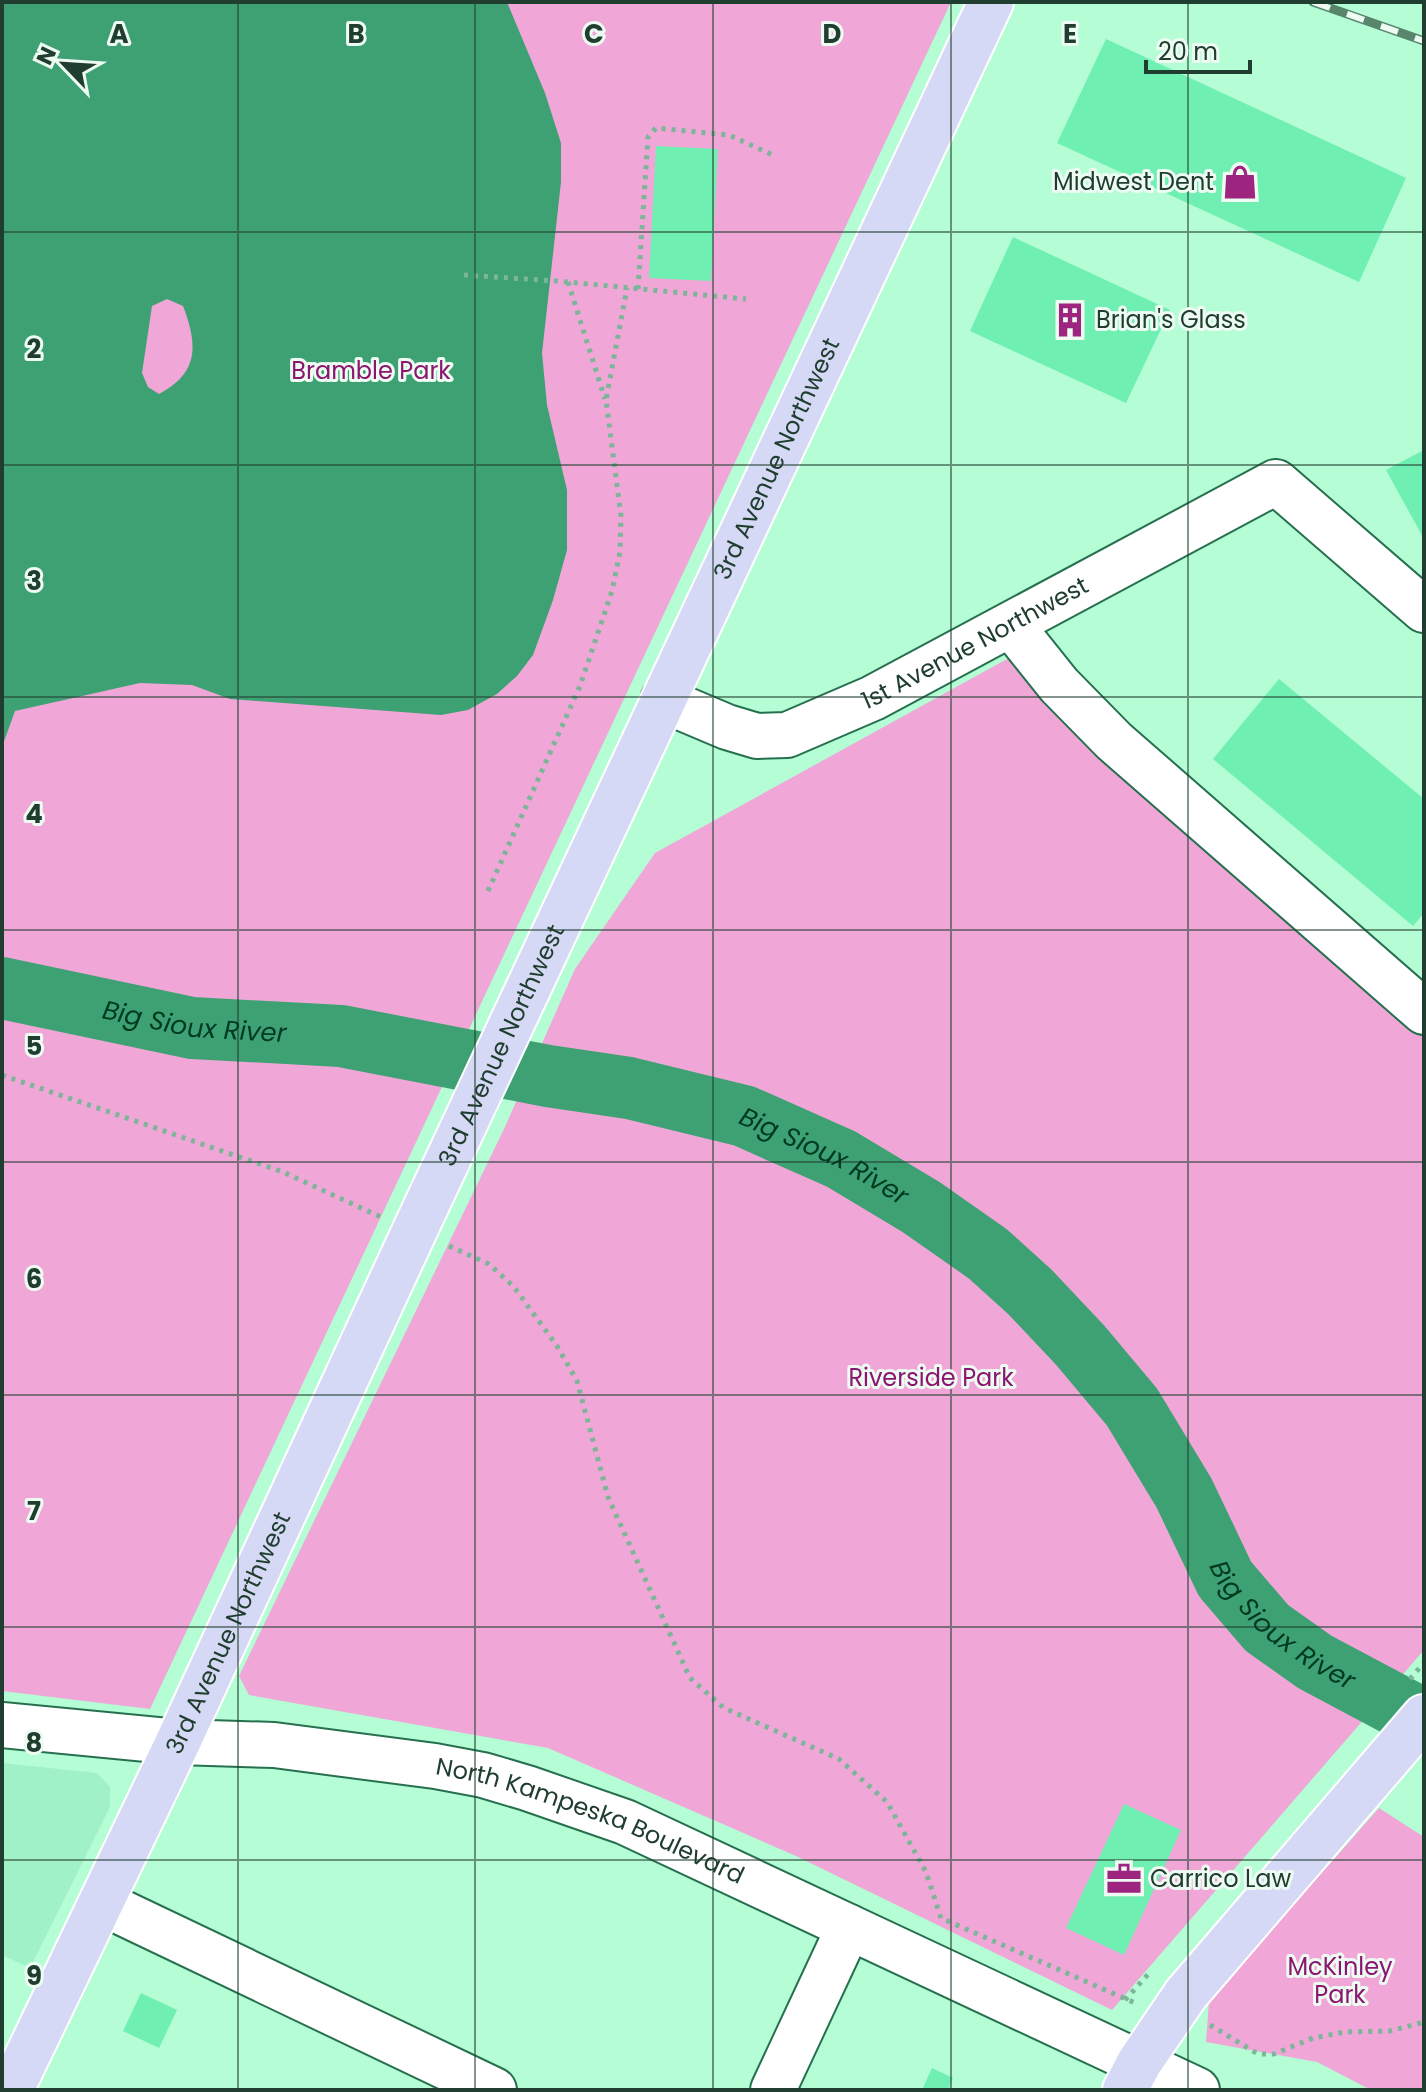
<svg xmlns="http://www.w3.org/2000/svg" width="1426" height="2092" font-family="Poppins,sans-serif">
<rect width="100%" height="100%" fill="#b4fdd5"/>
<polygon fill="#a1f1c6" points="2,1763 97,1773 110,1787 110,1807 30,1968 2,1955"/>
<g fill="#f0a7d7">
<polygon points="2,2 951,2 150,1709 2,1691"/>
<polygon points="1016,654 1424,1012 1424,1650 1112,2010 796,1856 548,1748 249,1695 239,1676 504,1129 575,969 655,853"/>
<polygon points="1379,1808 1424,1837 1424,2090 1371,2090 1317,2062 1206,2042 1209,2001"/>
</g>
<path fill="#3ea173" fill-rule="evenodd" d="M 2,2 L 507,2 L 545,93 L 561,143 L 561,182 L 542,353 L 547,405 L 567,490 L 567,550 L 553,600 L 533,655 L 517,676 L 497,694 L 468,710 L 441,715 L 230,699 L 192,685 L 140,683 L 15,711 L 2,747 ZM 167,299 L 183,306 C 198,345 199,373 159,394 L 148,387 L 142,373 L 152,306 Z"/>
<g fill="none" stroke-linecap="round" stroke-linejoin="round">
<path stroke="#3ea173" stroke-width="62" id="s1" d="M 2,988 L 192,1028 L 341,1036 L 548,1076 L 629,1088 L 744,1116 L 841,1159 L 921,1207 L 988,1254 L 1030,1292 L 1080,1345 L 1132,1407 L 1184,1493 L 1225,1579 L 1267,1628 L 1315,1662 L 1424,1720"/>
</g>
<g fill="#6fefb1">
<polygon points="1106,39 1406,178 1359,282 1057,143"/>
<polygon points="656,146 718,149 711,281 649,278"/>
<polygon points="1013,237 1170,310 1126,403 970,331"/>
<polygon points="1424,450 1424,539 1386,470"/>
<polygon points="1279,679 1424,799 1424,913 1413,926 1213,759"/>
<polygon points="1124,1804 1181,1830 1124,1955 1066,1928"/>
<polygon points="141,1993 177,2010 159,2048 123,2031"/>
<polygon points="932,2068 953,2078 949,2087 955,2090 922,2090"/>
</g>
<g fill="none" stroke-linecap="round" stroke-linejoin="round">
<g stroke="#27704f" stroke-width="48">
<g id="minor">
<polyline points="1011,625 1059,685 1114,741 1424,1012"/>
<path id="s2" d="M 663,700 L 727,727 L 757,736 L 787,735 L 873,698 L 1276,482 L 1424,610"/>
<path id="s3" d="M 2,1725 L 178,1742 L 274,1745 L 435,1766 L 483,1775 L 527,1788 L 625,1822 L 1197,2090"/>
<polyline points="102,1903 494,2090"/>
<polyline points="773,2090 849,1927"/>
</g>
</g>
<g stroke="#fff" stroke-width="48">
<g id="major">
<path id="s4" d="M 11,2090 L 178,1742 L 414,1232 L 991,2"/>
<polyline points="1125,2090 1139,2063 1186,1994 1424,1717"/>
</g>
</g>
<g stroke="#7cb597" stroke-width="5" stroke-dasharray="4 6" stroke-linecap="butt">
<polyline points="464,275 557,281 746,299"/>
<polyline points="568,282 605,399"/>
<polyline points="638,289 648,137 656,128 729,135 775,156"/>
<polyline points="488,891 580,686 612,591 620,552 621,516 606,400 627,288"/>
<polyline points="2,1075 283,1172 381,1217"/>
<polyline points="449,1246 489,1264 514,1287 557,1346 577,1381 608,1497 690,1678 724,1708 839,1759 887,1802 926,1872 941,1918 1135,2003"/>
<polyline points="1410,1679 1424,1663"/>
<polyline points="1125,2000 1151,1971"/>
<polyline points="1210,2025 1258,2054 1274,2054 1313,2038 1345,2032 1390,2031 1424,2022"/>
</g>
<use href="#minor" stroke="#fff" stroke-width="44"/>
<use href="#major" stroke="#d6d9f5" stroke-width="44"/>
<g stroke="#58866d" stroke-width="9">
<polyline id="rail" points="1313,2 1424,41"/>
</g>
<use href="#rail" stroke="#edfbf3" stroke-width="6" stroke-dasharray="18" stroke-linecap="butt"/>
</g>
<path fill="none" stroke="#203e2f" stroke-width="2" stroke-opacity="0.55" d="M 238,2 L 238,2090M 475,2 L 475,2090M 713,2 L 713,2090M 951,2 L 951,2090M 1188,2 L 1188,2090M 2,232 L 1424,232M 2,465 L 1424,465M 2,697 L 1424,697M 2,930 L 1424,930M 2,1162 L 1424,1162M 2,1395 L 1424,1395M 2,1627 L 1424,1627M 2,1860 L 1424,1860"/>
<defs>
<g id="shop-bare" transform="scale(2.76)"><path d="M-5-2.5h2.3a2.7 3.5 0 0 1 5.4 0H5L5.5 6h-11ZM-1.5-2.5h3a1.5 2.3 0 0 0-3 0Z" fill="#9d257f" stroke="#edfbf3" stroke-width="2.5" paint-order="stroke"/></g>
<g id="building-bare" transform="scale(2.76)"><path d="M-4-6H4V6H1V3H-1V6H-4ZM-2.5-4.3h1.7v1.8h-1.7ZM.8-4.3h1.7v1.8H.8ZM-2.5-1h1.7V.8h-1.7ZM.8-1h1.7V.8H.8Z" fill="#9d257f" stroke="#edfbf3" stroke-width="2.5" paint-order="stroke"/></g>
<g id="office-bare" transform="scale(2.76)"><path d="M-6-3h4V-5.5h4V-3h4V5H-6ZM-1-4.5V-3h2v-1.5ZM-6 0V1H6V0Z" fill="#9d257f" stroke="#edfbf3" stroke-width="2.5" paint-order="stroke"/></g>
</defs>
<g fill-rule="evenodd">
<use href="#shop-bare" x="1240" y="182"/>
<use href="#building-bare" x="1070" y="320"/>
<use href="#office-bare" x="1124" y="1879"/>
</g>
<g text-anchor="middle" stroke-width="6" stroke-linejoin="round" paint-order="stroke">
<g font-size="24" fill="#203e2f" stroke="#edfbf3" text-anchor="start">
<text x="1214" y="190" text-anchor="end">Midwest Dent</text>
<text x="1096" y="328">Brian's Glass</text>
<text x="1150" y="1887">Carrico Law</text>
</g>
<g font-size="24" fill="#8b156f" stroke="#edfbf3">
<text x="371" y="379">Bramble Park</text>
<text x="931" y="1386">Riverside Park</text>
<text x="1340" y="1975">McKinley<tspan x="1340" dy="28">Park</tspan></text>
</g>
<g font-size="24" fill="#203e2f" stroke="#edfbf3">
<text dy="8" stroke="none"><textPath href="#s4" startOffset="1802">3rd Avenue Northwest</textPath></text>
<text dy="8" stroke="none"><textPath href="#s2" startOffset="340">1st Avenue Northwest</textPath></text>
<text dy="8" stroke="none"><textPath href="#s4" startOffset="1154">3rd Avenue Northwest</textPath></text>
<text dy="8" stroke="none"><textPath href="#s4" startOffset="506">3rd Avenue Northwest</textPath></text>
<text dy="8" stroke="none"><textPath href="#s3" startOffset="600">North Kampeska Boulevard</textPath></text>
</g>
<g font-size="26" font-style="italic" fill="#003a23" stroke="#edfbf3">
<text dy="9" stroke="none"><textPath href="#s1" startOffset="196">Big Sioux River</textPath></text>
<text dy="9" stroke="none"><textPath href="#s1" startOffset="844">Big Sioux River</textPath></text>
<text dy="9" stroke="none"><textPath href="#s1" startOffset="1516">Big Sioux River</textPath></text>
</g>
</g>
<g font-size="26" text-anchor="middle" font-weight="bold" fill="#203e2f" stroke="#edfbf3" stroke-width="6" stroke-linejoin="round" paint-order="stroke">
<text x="119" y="43">A</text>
<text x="356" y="43">B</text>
<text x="594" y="43">C</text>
<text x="832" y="43">D</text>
<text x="1070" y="43">E</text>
<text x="34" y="358">2</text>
<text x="34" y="590">3</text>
<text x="34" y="823">4</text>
<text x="34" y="1055">5</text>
<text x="34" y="1288">6</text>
<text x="34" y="1520">7</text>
<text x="34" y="1752">8</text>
<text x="34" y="1985">9</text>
</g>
<rect width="1426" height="2092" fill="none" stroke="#203e2f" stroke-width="8"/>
<g transform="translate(64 64) rotate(295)" stroke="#edfbf3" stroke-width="6" paint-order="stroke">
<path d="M0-6L14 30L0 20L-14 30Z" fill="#203e2f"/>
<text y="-12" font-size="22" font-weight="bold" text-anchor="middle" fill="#203e2f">N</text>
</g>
<path d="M1146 60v12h104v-12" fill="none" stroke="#203e2f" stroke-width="4"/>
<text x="1158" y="60" font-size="24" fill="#203e2f" stroke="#edfbf3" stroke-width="6" paint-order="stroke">20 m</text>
</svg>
